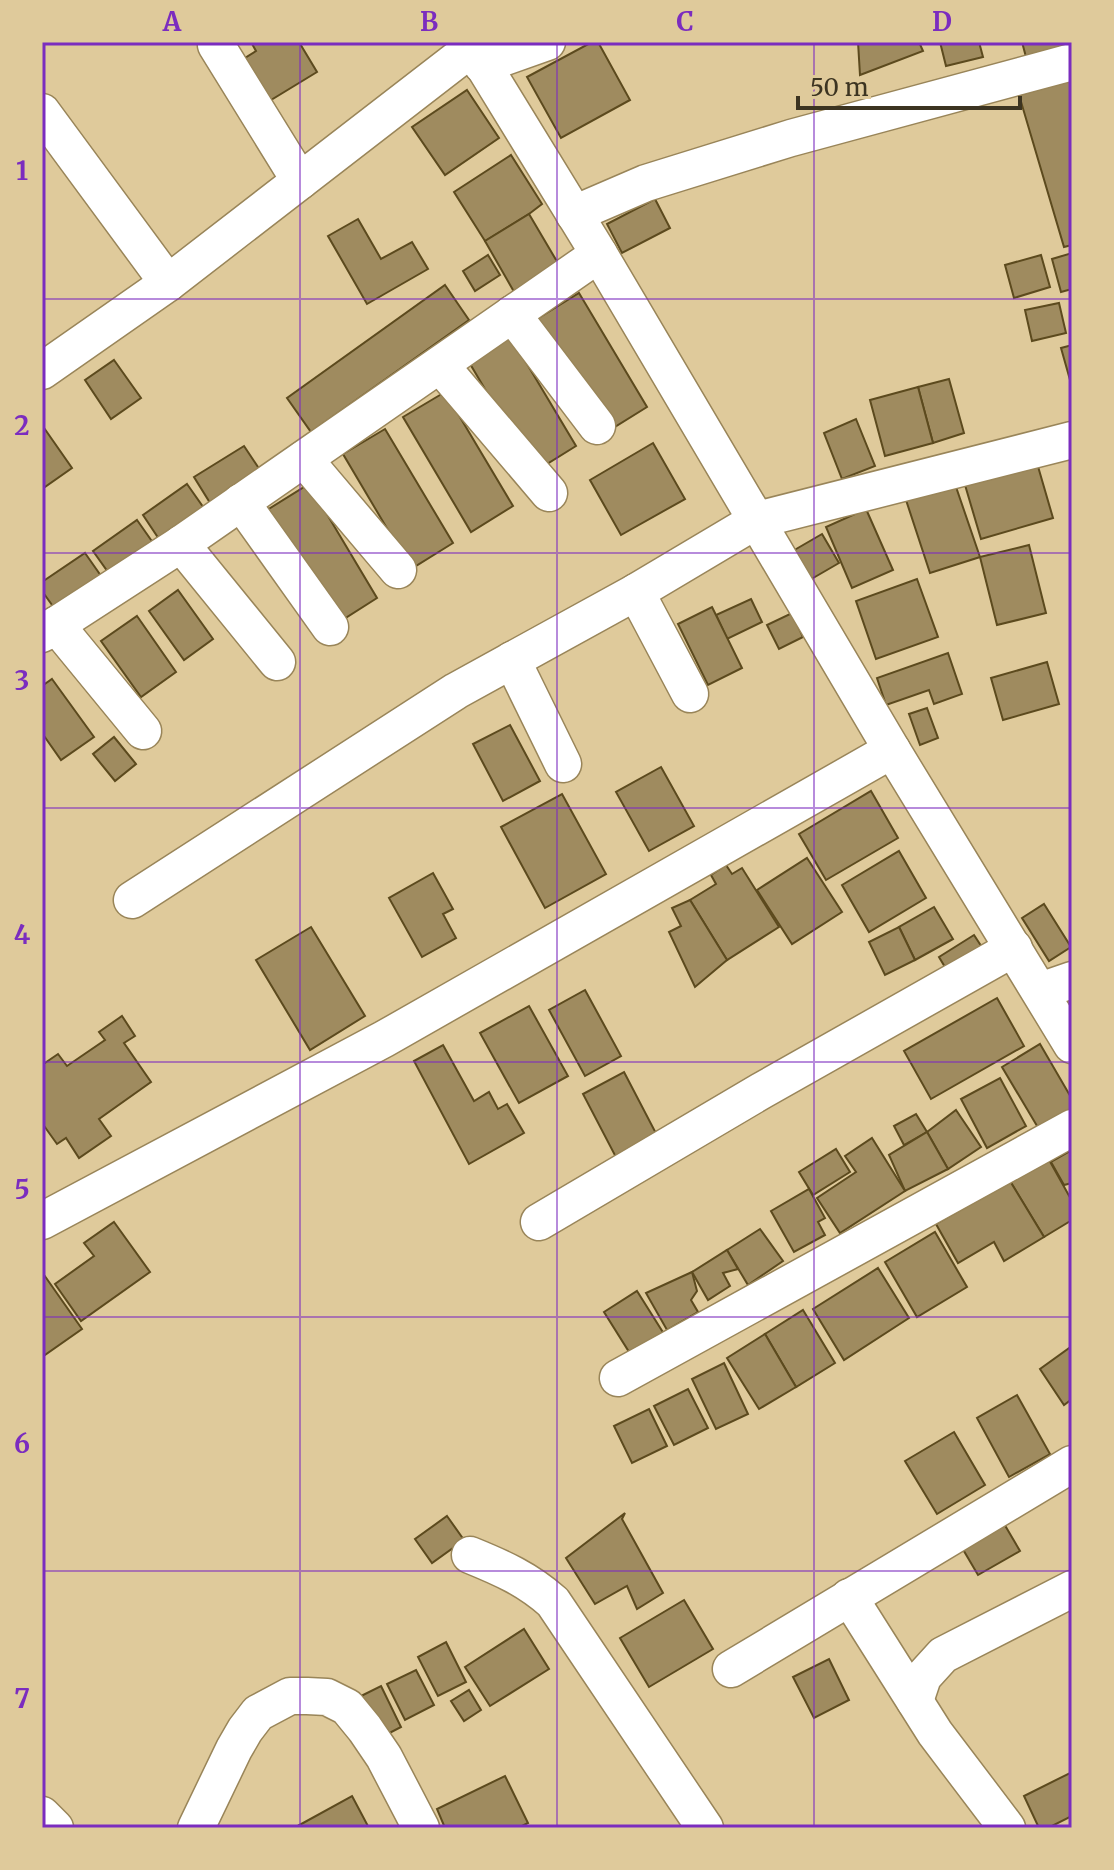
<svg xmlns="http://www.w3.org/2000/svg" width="1114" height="1870" font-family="Merriweather,serif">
<rect width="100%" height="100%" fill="#dfca9b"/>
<g fill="#9f8b5f" stroke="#5c4a1e" stroke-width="2">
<polygon points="251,42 299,42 317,72 271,100 237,63 256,51"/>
<polygon points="592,42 598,42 630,100 561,138 527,77"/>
<polygon points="858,42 919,42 923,51 860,75"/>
<polygon points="940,42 979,42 983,57 946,66"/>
<polygon points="1022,42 1072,42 1072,45 1026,57"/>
<polygon points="1072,79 1072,245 1064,247 1019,95"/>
<polygon points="467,90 499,138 445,175 412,127"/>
<polygon points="511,155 542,204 529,214 485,241 454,192"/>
<polygon points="655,199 670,228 622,253 607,224"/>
<polygon points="529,214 562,270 517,297 485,241"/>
<polygon points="358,219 381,259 412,242 428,269 367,304 328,236"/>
<polygon points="1072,253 1072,289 1061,292 1052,259"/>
<polygon points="488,255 500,275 475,291 463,271"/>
<polygon points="1041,255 1050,287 1014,298 1005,265"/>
<polygon points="445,285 469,320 311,432 287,398"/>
<polygon points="579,293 647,407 605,433 537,319"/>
<polygon points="1059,303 1066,333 1032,341 1025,310"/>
<polygon points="508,332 576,446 534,472 466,357"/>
<polygon points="1072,345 1072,387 1061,348"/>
<polygon points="114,360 141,398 111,419 85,380"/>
<polygon points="949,379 964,433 933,443 918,387"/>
<polygon points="918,387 933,443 885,456 870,400"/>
<polygon points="445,392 513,506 471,532 403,417"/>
<polygon points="856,419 875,466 842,479 824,433"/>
<polygon points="42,425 72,468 42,489"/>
<polygon points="385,429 453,543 411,569 343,454"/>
<polygon points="653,443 685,499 621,535 590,480"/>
<polygon points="244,446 262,473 212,506 194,477"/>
<polygon points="1037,463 1053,518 981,539 965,485"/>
<polygon points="187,484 206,511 161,542 143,515"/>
<polygon points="309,484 377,598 336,624 267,510"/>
<polygon points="955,484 980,557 930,573 906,500"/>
<polygon points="866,509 893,570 852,588 826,527"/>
<polygon points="137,520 156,547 113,579 93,551"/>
<polygon points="822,534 839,563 808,581 791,552"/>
<polygon points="1029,545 1046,613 997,625 980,557"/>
<polygon points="85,553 106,583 60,616 42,591 42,582"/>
<polygon points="917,579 938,637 876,659 856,601"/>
<polygon points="178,590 213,639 184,660 149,611"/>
<polygon points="751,599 762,622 727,639 716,615"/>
<polygon points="712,607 742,668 708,685 678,624"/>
<polygon points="792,613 803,637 779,649 767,625"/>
<polygon points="137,616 176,672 141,697 101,641"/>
<polygon points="948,653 962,694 934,704 929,690 886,705 877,678"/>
<polygon points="1047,662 1059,704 1003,720 991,678"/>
<polygon points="52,679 94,737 61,760 42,733 42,686"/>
<polygon points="927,708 938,738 920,745 909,714"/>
<polygon points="510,725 540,781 503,801 473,744"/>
<polygon points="114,737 136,764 115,781 93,754"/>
<polygon points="661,767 694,826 649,851 616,792"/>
<polygon points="871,791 898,838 826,880 799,834"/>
<polygon points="562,794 606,874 545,908 501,827"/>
<polygon points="899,851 926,898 869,932 842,885"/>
<polygon points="807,858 842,912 792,944 757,890"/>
<polygon points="726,865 732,874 742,868 779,927 727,960 690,900 716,884 711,875"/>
<polygon points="433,873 453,909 443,914 456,938 422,957 389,898"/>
<polygon points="690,900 727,960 695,987 669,932 681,926 672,908"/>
<polygon points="1044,904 1071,947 1049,961 1022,918"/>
<polygon points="934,907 953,939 915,960 899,927"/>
<polygon points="311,927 365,1016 310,1050 256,960"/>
<polygon points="899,927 915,960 885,975 869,942"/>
<polygon points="974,935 987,955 951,977 939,957"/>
<polygon points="585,990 621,1056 585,1076 549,1010"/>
<polygon points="997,998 1024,1046 931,1099 904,1051"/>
<polygon points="529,1006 568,1076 519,1103 480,1033"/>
<polygon points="122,1016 135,1036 124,1043 151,1082 99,1119 111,1136 79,1158 66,1138 57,1144 42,1123 42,1065 58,1054 67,1066 105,1040 99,1032"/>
<polygon points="1040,1044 1072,1099 1072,1112 1040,1131 1002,1067"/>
<polygon points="443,1045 474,1101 489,1092 498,1109 507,1104 524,1133 469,1164 414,1061"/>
<polygon points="624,1072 660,1141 619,1163 583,1094"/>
<polygon points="1000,1078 1026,1126 987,1148 961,1099"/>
<polygon points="956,1110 981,1147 948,1169 927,1132"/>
<polygon points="916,1114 927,1132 904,1145 894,1126"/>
<polygon points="927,1132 948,1169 905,1191 889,1155"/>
<polygon points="872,1138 905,1191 840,1233 817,1198 856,1172 845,1156"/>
<polygon points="836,1149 850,1172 813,1195 799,1172"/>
<polygon points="1072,1150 1072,1183 1064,1185 1051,1162"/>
<polygon points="1048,1158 1072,1201 1072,1220 1044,1237 1010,1181"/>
<polygon points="1010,1181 1044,1237 1004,1261 994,1242 958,1263 936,1224"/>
<polygon points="809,1189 825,1218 818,1222 825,1235 794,1252 771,1211"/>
<polygon points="114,1222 150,1272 81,1321 55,1284 94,1256 84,1243"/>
<polygon points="760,1229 783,1261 748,1285 727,1250"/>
<polygon points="935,1232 967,1287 917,1317 885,1262"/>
<polygon points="727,1250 738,1269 723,1273 730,1286 708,1300 692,1272"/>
<polygon points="878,1268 909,1318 844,1360 813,1309"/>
<polygon points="42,1272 82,1329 42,1357"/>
<polygon points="692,1272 697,1291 691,1300 698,1312 667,1330 646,1293"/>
<polygon points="637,1291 664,1334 631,1355 604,1312"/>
<polygon points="803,1310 835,1363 796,1387 765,1334"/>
<polygon points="765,1334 796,1387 759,1409 727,1358"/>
<polygon points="1072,1346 1072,1399 1064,1405 1040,1369"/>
<polygon points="724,1363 748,1414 716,1429 692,1379"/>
<polygon points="688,1389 708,1428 674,1445 654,1406"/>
<polygon points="1017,1395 1050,1454 1009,1477 977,1418"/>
<polygon points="649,1409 667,1446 632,1463 614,1426"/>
<polygon points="954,1432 985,1485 937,1514 905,1461"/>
<polygon points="625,1513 622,1519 663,1593 637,1609 627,1586 595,1604 566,1558"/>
<polygon points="447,1516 464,1540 432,1563 415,1539"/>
<polygon points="1003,1522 1020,1551 978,1575 961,1546"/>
<polygon points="684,1600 713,1649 649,1687 620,1638"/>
<polygon points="524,1629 549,1669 490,1706 465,1667"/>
<polygon points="446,1642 466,1682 438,1696 418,1657"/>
<polygon points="829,1659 849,1700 814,1718 793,1677"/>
<polygon points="416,1670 434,1705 405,1720 387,1684"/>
<polygon points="381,1686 401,1727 380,1738 355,1699"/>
<polygon points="469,1690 481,1710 464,1721 451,1701"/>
<polygon points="1072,1772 1072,1816 1048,1828 1039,1828 1024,1796"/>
<polygon points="505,1776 528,1823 518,1828 445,1828 437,1809"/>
<polygon points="352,1796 369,1828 294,1828"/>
</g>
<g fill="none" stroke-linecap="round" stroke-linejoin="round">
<g stroke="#998559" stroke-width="39">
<g id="minor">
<polyline points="469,42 599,254 892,750 1072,1045"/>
<polyline points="216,45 300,181"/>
<polyline points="482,65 547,42"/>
<polyline points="42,112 168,283"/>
<polyline points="574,214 646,183 791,138 1072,62"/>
<polyline points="512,314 597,426"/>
<polyline points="440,365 549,493"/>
<polyline points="42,371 168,283 472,48"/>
<polyline points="304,459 398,570"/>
<polyline points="241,502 330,627"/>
<polyline points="181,544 277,662"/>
<polyline points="636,592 690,694"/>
<polyline points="56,625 143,731"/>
<polyline points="42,634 181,544 599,254"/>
<polyline points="512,660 563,764"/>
<polyline points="132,900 456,691 636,592 757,520 1072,440"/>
<polyline points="1040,991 1072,980"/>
<polyline points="42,1221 384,1039 892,750"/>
<polyline points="539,1222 761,1091 1014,948"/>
<polyline points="618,1378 1072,1128"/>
<path d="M 470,1555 C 502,1568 527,1579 553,1602 L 705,1828"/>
<polyline points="849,1597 935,1733 1007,1828"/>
<polyline points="731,1669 1072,1464"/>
<polyline points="915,1701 923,1677 943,1655 1072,1589"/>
<polyline points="42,1815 55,1828"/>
<polyline points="196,1828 234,1749 245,1730 258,1713 290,1696 307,1696 327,1697 347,1707 365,1729 384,1757 421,1828"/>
</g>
</g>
<use href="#minor" stroke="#fff" stroke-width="36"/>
</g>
<path fill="none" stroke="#7b2cbf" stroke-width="2" stroke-opacity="0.55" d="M 300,42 L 300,1828M 557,42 L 557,1828M 814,42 L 814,1828M 42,299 L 1072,299M 42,553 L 1072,553M 42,808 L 1072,808M 42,1062 L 1072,1062M 42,1317 L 1072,1317M 42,1571 L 1072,1571"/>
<rect width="1114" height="1870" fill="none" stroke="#dfca9b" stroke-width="88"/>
<path d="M798 96v12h222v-12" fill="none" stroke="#3c3421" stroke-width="4"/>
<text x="810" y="96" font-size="24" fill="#3c3421" stroke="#dfca9b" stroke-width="6" paint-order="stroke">50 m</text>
<rect x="44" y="44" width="1026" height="1782" fill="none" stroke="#7b2cbf" stroke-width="3"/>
<g font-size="26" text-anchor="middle" font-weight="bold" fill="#7b2cbf">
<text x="172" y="31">A</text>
<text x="429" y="31">B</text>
<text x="685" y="31">C</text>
<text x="942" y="31">D</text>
<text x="22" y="180">1</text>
<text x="22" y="435">2</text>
<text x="22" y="690">3</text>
<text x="22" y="944">4</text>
<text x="22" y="1199">5</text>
<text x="22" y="1453">6</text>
<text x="22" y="1708">7</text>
</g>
</svg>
